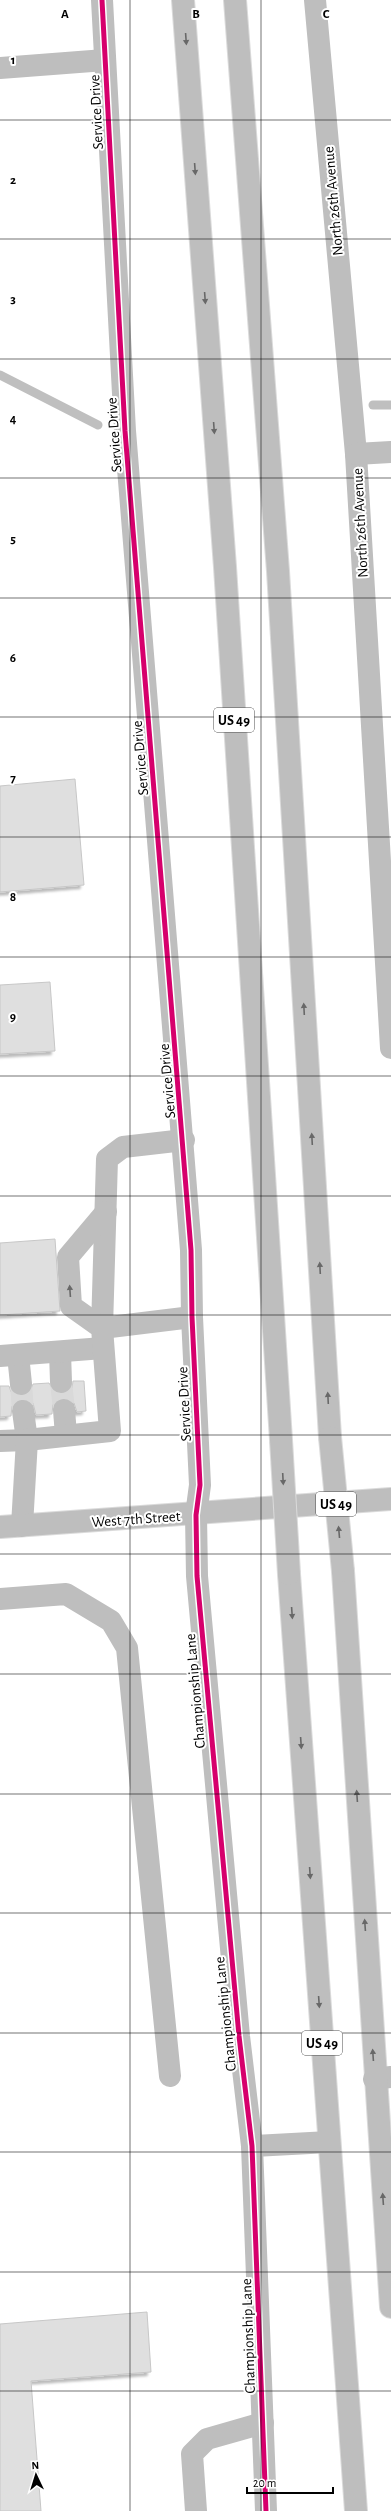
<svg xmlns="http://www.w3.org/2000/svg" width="391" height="2511" font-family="'Alegreya Sans',sans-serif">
<defs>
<filter id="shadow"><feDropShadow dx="-3.5" dy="3.5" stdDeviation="1" flood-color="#0004"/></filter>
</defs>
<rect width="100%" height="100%" fill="#fff"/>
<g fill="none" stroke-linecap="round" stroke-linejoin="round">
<g stroke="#bfbfbf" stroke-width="9">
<polyline points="0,375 98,425"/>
<polyline points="373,405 391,405"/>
</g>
</g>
<g fill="#dfdfdf" stroke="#c7c7c7" filter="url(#shadow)">
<polygon points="75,779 84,885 0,892 0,786"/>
<polygon points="50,982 55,1051 0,1054 0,985"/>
<polygon points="55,1239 60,1311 0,1315 0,1243"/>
<polygon points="73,1381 84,1381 86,1411 77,1412 74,1403 63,1398 53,1404 52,1414 36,1415 33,1403 22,1399 12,1406 11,1416 0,1417 0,1386 9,1386 11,1392 22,1396 29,1394 33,1384 49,1383 55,1393 62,1394 72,1388"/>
<polygon points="147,2312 151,2372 31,2381 41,2511 0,2511 0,2324"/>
</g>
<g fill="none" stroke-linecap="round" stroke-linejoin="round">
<g stroke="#d9d9d9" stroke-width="22" stroke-dasharray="22 11" stroke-linecap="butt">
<polyline points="61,1382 64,1410"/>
<polyline points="21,1384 23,1411"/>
</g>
<g stroke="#dbdbdb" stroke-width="24">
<g id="major">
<polyline points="183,0 225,567 281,1440"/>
<polyline points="235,0 278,571 330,1437"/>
<polyline points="0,1527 391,1499"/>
<polyline points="343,1571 391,2307"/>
<polyline points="289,1574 356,2511"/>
</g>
</g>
<g stroke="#bebebe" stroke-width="22">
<polyline points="102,0 125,431 191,1250 192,1317 200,1485 196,1515 197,1576 239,2036 252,2146 266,2511"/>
<polyline points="315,0 356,454 391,1048"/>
<polyline points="0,68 105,60"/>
<polyline points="356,454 391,452"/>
<polyline points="184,1140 123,1147 107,1159 102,1328 192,1317"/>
<polyline points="60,1352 61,1382"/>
<polyline points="18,1355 21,1384"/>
<polyline points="0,1356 103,1348"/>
<polyline points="64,1410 66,1435"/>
<polyline points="0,1441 27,1440 23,1411"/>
<polyline points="22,1526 27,1440 110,1431 102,1328 71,1306 68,1257 106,1212"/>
<polyline points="0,1599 66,1594 111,1621 127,1648 170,2076"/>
<polyline points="374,2079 391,2077"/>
<polyline points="252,2146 329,2142"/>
<polyline points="196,2511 192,2454 207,2439 263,2423"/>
</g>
<use href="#major" stroke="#bebebe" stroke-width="22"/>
<g stroke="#dbdbdb" stroke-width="24" stroke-linecap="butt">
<g id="major-bridge">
<polyline points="330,1437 343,1571"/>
<polyline points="281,1440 289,1574"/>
</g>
</g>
<use href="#major-bridge" stroke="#bebebe" stroke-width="22"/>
<g stroke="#fff" stroke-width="8">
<polyline id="cycleway" points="102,0 125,431 191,1250 192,1317 200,1485 196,1515 197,1576 239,2036 252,2146 266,2511"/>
</g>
<use href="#cycleway" stroke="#d6006c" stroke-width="5"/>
</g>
<defs><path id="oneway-solid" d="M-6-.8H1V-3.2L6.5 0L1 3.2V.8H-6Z"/></defs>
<g fill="#686868">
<use href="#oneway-solid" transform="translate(186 39) rotate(86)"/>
<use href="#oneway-solid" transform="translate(195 169) rotate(86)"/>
<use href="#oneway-solid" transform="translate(205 298) rotate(86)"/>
<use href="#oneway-solid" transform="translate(214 428) rotate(86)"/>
<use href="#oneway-solid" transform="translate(304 1009) rotate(-93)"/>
<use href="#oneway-solid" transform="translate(312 1139) rotate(-93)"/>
<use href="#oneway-solid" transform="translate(320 1268) rotate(-93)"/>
<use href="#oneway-solid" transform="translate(70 1291) rotate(-94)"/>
<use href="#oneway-solid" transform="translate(328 1398) rotate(-93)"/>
<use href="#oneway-solid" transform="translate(283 1479) rotate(87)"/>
<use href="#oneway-solid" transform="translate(339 1532) rotate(-95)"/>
<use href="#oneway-solid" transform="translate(292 1613) rotate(86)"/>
<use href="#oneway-solid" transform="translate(301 1743) rotate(86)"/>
<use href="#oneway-solid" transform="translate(357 1796) rotate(-94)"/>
<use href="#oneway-solid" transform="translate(310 1873) rotate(86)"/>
<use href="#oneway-solid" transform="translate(365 1925) rotate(-94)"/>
<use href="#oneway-solid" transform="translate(319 2002) rotate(86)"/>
<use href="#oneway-solid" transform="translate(373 2055) rotate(-94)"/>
<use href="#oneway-solid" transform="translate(383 2199) rotate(-94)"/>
</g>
<path fill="none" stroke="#000" stroke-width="1" stroke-opacity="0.55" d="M 130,0 L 130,2511M 261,0 L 261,2511M 0,120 L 391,120M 0,239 L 391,239M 0,359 L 391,359M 0,478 L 391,478M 0,598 L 391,598M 0,717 L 391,717M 0,837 L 391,837M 0,957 L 391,957M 0,1076 L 391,1076M 0,1196 L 391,1196M 0,1315 L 391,1315M 0,1435 L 391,1435M 0,1554 L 391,1554M 0,1674 L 391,1674M 0,1794 L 391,1794M 0,1913 L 391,1913M 0,2033 L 391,2033M 0,2152 L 391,2152M 0,2272 L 391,2272M 0,2391 L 391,2391"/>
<g text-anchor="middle" stroke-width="4" stroke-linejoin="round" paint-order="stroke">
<g fill="#fff" stroke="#4c4c4c" stroke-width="1">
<rect x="214" y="708" width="40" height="24" rx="3"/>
<rect x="316" y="1492" width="40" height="24" rx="3"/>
<rect x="302" y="2031" width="40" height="24" rx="3"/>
</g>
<g font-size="14" font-weight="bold" fill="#000">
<text x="234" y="725">US 49</text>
<text x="336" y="1509">US 49</text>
<text x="322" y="2048">US 49</text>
</g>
<g font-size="15" fill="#000" stroke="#fff">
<text transform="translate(96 112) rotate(-93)" y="5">Service Drive</text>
<text transform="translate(333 201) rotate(-95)" y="5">North 26th Avenue</text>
<text transform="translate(114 435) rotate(-94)" y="5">Service Drive</text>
<text transform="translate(360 523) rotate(-93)" y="5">North 26th Avenue</text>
<text transform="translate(140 758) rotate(-95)" y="5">Service Drive</text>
<text transform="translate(167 1081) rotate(-95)" y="5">Service Drive</text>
<text transform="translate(184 1404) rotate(-93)" y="5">Service Drive</text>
<text transform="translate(136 1519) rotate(-4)" y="5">West 7th Street</text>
<text transform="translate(195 1691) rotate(-95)" y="5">Championship Lane</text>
<text transform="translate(225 2014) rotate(-96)" y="5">Championship Lane</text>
<text transform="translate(248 2336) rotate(-92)" y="5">Championship Lane</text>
</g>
</g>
<g font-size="13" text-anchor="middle" font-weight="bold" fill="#000" stroke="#fff" stroke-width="4" stroke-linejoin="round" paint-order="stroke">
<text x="65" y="18">A</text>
<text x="196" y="18">B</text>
<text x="326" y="18">C</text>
<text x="13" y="64">1</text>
<text x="13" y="184">2</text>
<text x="13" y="303">3</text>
<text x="13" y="423">4</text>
<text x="13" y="543">5</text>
<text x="13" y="662">6</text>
<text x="13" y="782">7</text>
<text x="13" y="901">8</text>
<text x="13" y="1021">9</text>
</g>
<g transform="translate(36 2475) rotate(356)" stroke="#ffffff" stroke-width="3" paint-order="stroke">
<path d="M0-3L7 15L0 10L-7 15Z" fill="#000000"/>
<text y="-6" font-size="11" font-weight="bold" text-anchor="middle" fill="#000000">N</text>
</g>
<path d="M247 2487v6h86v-6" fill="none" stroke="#000000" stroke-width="2"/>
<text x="253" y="2487" font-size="12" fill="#000000" stroke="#ffffff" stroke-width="3" paint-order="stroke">20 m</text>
</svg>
